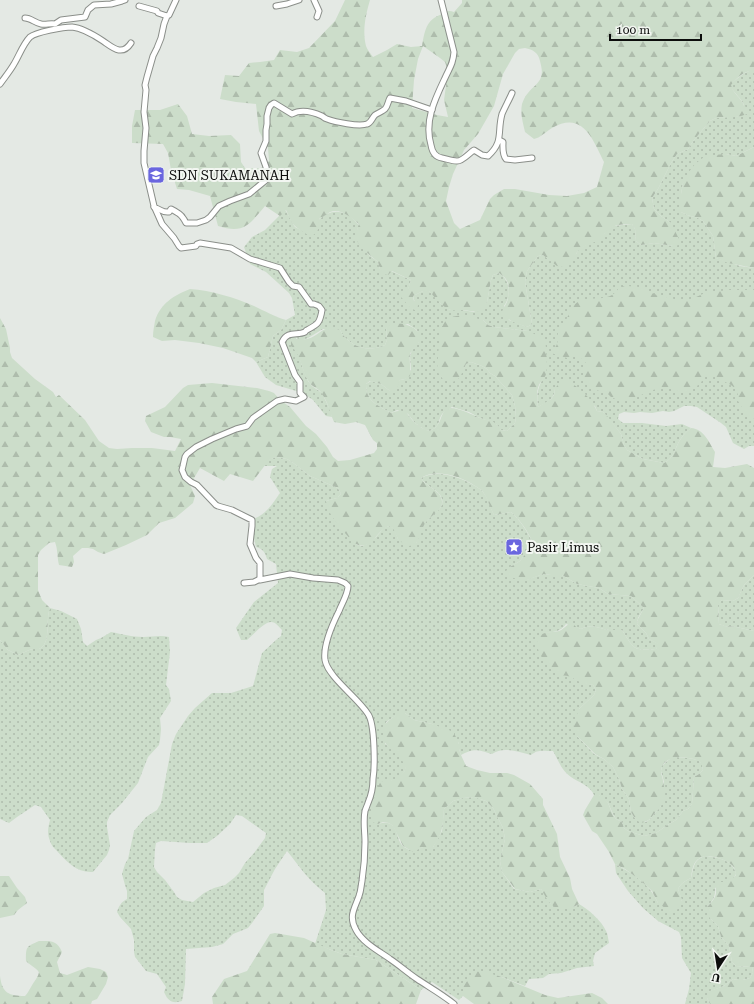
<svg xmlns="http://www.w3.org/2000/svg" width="754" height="1004" font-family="'Roboto Serif',serif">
<defs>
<pattern id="grass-dots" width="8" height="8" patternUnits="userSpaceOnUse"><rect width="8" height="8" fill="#ccddca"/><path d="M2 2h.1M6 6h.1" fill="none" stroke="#aebcac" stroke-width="1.8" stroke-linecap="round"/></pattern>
<pattern id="forest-firs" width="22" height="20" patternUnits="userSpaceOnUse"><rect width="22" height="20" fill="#ccddca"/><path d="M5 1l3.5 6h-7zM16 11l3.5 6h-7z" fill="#aebcac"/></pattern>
</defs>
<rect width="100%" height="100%" fill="#e4e9e4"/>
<g fill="url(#grass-dots)" fill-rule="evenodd">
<path d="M 749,71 L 754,71 L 754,147 L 736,156 L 726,154 L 683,183 L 681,194 L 681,212 L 687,215 L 698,218 L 703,221 L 713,236 L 716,258 L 740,266 L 754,268 L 754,446 L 749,446 L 744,449 L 733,443 L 726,427 L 721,423 L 697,407 L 691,406 L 684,406 L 674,411 L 669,412 L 663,411 L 652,413 L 640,412 L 634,413 L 624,412 L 619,414 L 618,419 L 623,423 L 642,423 L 666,426 L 682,424 L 691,428 C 687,431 683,435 680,440 C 675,448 674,458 664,463 L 643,459 L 627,450 L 624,445 L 621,434 L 603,412 L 597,411 L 595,406 L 555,389 C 554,400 547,402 538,407 C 536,394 538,386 545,375 L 528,331 L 494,327 L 488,325 L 483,320 L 440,374 L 443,379 L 458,379 L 466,364 L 471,362 L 482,366 L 487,369 L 490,373 L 495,376 L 512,395 L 515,406 L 516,417 L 515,423 L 507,431 L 501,430 L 497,425 L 492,422 L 480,418 L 469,412 L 452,407 C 449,409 445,411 443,413 C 437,420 442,425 430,431 L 425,430 L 415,423 L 408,414 L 397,410 L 391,413 C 378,405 366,402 366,384 L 371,381 L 381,384 L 390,391 L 400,380 L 405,379 L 411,370 L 410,356 L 412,350 L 419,342 L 417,330 L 408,324 L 386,328 L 387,340 L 385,345 C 368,353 349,347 340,330 L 323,329 L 308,338 L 302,340 L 296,338 L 296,350 L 299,355 L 302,366 L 308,381 L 312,386 L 322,393 L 331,412 L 332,417 L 326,416 L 313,400 L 303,393 L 276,385 L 265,377 L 256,362 L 268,357 L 273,336 L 281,330 L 286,320 L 295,315 L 292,298 L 289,293 L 266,272 L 250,264 L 244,247 L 252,237 L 265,230 L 285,210 C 289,215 292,223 295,227 C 299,229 303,231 307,233 C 317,221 328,206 346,214 C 351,216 355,221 359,225 L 357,230 L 369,255 L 378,262 L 380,269 L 391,271 L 411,280 L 405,300 C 408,306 411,308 417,310 L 413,296 L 423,291 L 429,291 L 437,298 L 440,303 L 450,310 L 462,310 L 474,312 L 487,302 L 491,280 L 493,275 L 499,273 C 510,280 512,295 504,306 L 509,320 L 527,327 L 532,324 L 525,282 L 527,271 L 538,256 L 543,255 L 553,262 L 576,254 L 579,249 L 604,234 L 607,229 L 613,226 L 632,224 L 635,229 L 636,241 L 641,245 L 654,243 L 673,246 L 671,223 L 661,216 L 654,209 L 652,198 L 658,189 L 671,163 L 677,154 L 688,149 L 694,140 L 710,121 L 716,118 L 741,116 C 742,113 744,109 744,106 C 743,99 733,93 730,85 C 736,79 742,74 749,71 Z"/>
<path d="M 276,457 L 287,459 L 292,462 L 310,476 L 338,488 L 341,494 L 337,498 L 326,501 L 344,531 L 357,545 L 362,546 L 367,544 L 376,537 L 384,528 L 389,526 L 394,528 L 398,539 L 416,543 C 419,537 421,529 425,523 C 430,515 449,508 440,495 C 435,488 426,486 421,478 C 437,469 461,477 475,486 C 478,488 481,489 483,492 C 488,498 490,507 494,515 L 511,512 C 519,518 529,534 533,544 L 520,561 L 510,567 L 526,580 L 543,574 L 551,575 L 562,575 L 577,584 L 599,588 L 608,594 L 631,596 L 644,608 L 638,618 L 637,624 L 646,633 L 649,639 L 659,644 L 656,649 C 633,651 634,649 622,630 C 617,630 613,630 609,630 C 597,628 592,623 581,629 L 566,624 C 560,632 554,632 545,633 L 564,675 L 570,676 L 581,682 L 593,685 L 596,690 L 594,695 L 579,709 L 577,736 L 594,754 L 604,759 L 613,767 L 619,779 L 622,789 L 629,799 L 631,812 L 634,817 L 640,822 L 646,822 L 650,819 L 661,806 L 664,782 L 661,771 L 662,766 L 666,762 L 671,758 L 676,757 L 688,758 L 698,760 L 702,764 L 703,770 L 699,774 L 694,777 L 692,804 L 688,809 L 683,811 L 676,820 L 666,826 L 656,833 L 644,836 L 628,831 L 624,828 L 622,822 L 616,819 L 613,814 L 608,803 L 599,795 L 594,795 C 591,787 581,783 574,779 C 561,771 560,763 553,751 C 543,751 538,749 531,755 C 518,752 503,746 492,754 C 477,750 475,748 461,755 L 459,749 L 459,743 L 432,724 L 414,720 L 405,713 L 395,716 L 386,722 L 385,744 C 390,747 403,758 405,764 C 408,775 395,780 387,782 L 378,824 C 400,817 394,839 404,847 C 407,849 410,850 413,851 L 423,847 L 433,847 L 442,831 L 444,809 L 453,801 L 463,798 L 474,797 L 486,801 L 493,808 L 503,828 L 505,839 L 500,861 L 502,872 L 514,889 L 530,892 L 541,889 L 551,904 L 574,907 L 579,904 C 588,909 602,921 606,931 C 608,934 608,939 609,943 L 595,953 L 593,961 L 594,966 L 577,968 L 561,973 L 549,974 L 543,978 L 529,979 L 525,986 L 499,976 L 463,986 L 463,996 L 459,1000 L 432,982 L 421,990 L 376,960 L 342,954 L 315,944 L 326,910 L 325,893 C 308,880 300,867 287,851 L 275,869 L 264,890 L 264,906 L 252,923 L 248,928 L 233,934 L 223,944 L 212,947 L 186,949 L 185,984 L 182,1001 C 172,1004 168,1001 164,992 L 166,987 L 157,974 L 146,971 L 139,962 L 135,957 L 134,952 L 134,940 L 131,929 L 120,917 L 117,912 C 119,906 121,902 127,899 L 127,891 L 125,885 L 122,874 L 125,864 L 128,859 L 134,831 L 146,817 L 157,810 L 161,803 L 172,744 L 176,734 L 188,716 L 195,708 L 212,693 L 231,693 L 253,686 L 262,653 L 276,640 L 281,636 L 282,630 C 279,627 276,622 271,622 C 264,622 253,635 247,640 L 241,640 L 236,628 L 247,612 L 254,602 L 278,583 L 276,564 L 267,559 C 265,552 263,549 256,547 L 254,538 L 252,537 L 253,519 C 266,515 273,503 280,493 L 270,477 L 272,469 L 277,466 L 264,466 L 268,460 ZM 236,815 L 242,816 L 266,833 L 265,838 L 254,853 L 245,863 L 239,873 L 234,878 L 225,885 L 214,888 L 204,893 L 193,902 L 182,900 L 177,897 L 174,892 L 165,880 L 157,872 L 154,867 L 155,849 L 156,843 L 161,841 L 190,843 L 207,843 L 217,836 L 230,824 Z"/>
<polygon points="754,575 754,631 736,627 724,626 719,624 718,604 722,600 733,601 738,598 744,585"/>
<path d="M 50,608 L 61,611 L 77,619 L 81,629 L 83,642 L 87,646 L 96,640 L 101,638 L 111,632 C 122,634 132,637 143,637 C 152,637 161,635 169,637 L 170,652 L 166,685 L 169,689 L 171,701 L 160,718 L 161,729 L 160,740 L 159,745 L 148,757 L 146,762 L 138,783 L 122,803 L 110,815 L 107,822 L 107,827 L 110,845 L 109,850 L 107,855 L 93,872 C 77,873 67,862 57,851 C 54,848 51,845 50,841 C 47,834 48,827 50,820 L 41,807 L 35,805 L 17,817 L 9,823 L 0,819 L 0,640 L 8,650 L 18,655 C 23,653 28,650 33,649 C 35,649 38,649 39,649 C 52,644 45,619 50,608 Z"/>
<path d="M 705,856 C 718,858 733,859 736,874 L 733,879 L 715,888 C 716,895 713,901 707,907 L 710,918 L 718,926 L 721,937 L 729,946 L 732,962 L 736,966 L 752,967 L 753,973 L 750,978 C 744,980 740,981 733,979 L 724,986 L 708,992 L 707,998 L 710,1004 L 685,1004 L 689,989 L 691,973 L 682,958 L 681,937 L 679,932 L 658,921 L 643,908 L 628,891 L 616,873 L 615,864 C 628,871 642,879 651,891 C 654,895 656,899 658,903 L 682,901 L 678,889 C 681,883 685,881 691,878 C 694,867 693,860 705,856 Z"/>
</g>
<g fill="url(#forest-firs)" fill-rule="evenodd">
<path d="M 345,0 L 370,0 C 366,14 362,30 366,46 C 367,49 370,53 373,57 L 387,50 L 397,44 L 411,47 L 422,46 C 425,30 426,20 442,14 C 446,11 449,10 454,12 L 462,3 L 462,0 L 754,0 L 754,71 C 744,70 737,78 731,85 C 733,94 742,98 744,106 L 748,108 L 747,114 L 741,116 L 735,117 L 716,118 L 710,121 L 694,140 L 688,149 L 677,154 L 671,163 L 658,189 L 652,198 L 654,209 L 661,216 L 671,223 L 679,239 L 679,245 L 673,246 L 654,243 L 641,245 L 636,241 L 635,229 L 632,224 C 619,224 607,225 602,239 C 591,244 577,246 574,259 L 563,267 L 557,266 L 543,255 L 538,256 L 527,271 L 525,282 L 532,324 L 527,327 C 517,324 507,321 502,312 C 503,308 505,306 507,302 C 508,299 508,296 509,292 C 509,283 507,278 499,273 L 493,275 L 491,280 L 487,302 L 480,311 C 474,312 470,311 464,310 C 460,310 455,311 451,310 C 444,309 434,296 429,291 L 423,291 L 413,296 L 414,301 L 418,305 L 417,311 C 407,307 408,304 401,297 L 402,291 L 408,289 L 411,280 L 392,271 L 388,275 L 383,274 L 380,269 L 378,262 C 372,257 361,248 357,241 C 355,235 357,229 359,224 C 351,218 341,208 330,212 C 327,214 323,217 319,219 C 319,229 319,232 310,237 C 306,233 301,231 296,227 C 291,223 289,216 286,210 L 280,216 L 265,206 C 249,225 244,234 218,226 L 210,196 L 189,190 L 177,189 L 171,170 L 168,153 L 163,144 L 132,143 L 132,126 L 135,110 L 160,110 L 178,104 L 187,116 L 192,134 L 209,136 L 231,135 L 240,144 L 241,162 L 245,168 L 261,168 L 269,161 L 268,148 L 259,131 L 256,104 L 236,102 L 220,99 L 225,75 L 239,76 L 249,63 L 260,62 L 274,60 L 280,50 L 297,52 L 309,48 L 335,21 ZM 423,46 L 440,58 L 445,62 L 448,71 L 444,100 L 448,117 L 437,115 L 412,108 L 414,80 L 418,59 ZM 525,48 C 533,50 538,52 540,61 C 541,66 543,71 541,77 C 539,84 532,87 528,93 C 525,96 523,101 522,104 C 520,114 523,123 525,132 L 534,139 C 537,138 540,137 542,135 C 546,133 548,130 552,128 C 583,110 593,140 604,162 L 597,187 L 584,193 L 567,196 L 549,195 L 515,189 L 504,189 L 494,195 L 490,199 L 480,220 L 460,229 L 454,223 L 446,201 L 449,187 L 453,174 L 464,150 L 478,134 L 494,106 L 503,74 L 515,53 L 519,49 Z"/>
<polygon points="754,147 754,268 728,263 716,258 713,236 703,221 698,218 687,215 681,212 681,194 683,183 688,173 695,164 704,157 714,155 726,154 736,156"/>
<path d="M 627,286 L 639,287 L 654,294 L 682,301 L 694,298 L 705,293 L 729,290 L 754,290 L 754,419 L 747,416 L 738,401 L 738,395 L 736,389 L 731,385 L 712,375 L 706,375 L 703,379 L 700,384 L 687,392 L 681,392 L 665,387 L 653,390 L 629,400 L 618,400 L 611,397 L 607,393 L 596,390 L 588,382 L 583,380 L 584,374 L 586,363 L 582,359 L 572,356 L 567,358 L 551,353 L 551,352 C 562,342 555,340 559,330 C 560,325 564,324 566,320 C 569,315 571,307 575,304 C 584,296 602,301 612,295 C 619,291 616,287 627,286 Z"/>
<path d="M 190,289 C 211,290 235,298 254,306 C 265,311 275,317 286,320 L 281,330 L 273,336 L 268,357 L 256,362 L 252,358 L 223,348 L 199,343 L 175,340 L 162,341 L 153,337 C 153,331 154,327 155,321 C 160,304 174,295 190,289 Z"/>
<path d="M 462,315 L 483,320 L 488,325 L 494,327 L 528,331 L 545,339 C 546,349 548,364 546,374 C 545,378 541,381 539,385 C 536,392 537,400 538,407 L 551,399 L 554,395 L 555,389 L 561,380 L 567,380 C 579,388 591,397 597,411 L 603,412 L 607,416 L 621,434 L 624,445 L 627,450 L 643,459 L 664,463 C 674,458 675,448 680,440 C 683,435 687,431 691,428 C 704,429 709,442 715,452 L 713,467 L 725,468 L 747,464 L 754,468 L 754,575 L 744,585 L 738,598 L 733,601 L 722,600 L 718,605 L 719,624 L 724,626 L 736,627 L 754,631 L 754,1004 L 710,1004 L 707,998 L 707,992 L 724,986 L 733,979 C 740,981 744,980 750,978 L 753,973 L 752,967 L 736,966 L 732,962 L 729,946 L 721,937 L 718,926 L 710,918 L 707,913 L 707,907 C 711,903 716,898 716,892 C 716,889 715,886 716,882 C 725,882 730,882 736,875 C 735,871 735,869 733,866 C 727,859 707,853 700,858 C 693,861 692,871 691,878 C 685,881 681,883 678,889 L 682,900 L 677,910 L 672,913 L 658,903 L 652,891 L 640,880 L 625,869 L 615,864 L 609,852 L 597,834 L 592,831 L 583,815 L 585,810 L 594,795 L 599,795 L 604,798 L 608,803 L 613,815 L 616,819 L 622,822 L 624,828 L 628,831 L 644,836 L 656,833 L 666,826 L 676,820 L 683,811 L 688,809 L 692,804 L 694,777 L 699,774 L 703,770 C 702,763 700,761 694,759 C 683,757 673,755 664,763 C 662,766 661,768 661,772 C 661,775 663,778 663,781 C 665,787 664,800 661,806 C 660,808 657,811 655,813 C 650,819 648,822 640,823 L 634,817 L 631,812 L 629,799 L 622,789 L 619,779 L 613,767 L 604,759 L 595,754 L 577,736 L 574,731 L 573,726 L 579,709 L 594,695 L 596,690 L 593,685 C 589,684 586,684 582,683 C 573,679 570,674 559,676 C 549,665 538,658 537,643 C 537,640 538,637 541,635 C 546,631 553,633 559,631 C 564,629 566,625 572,622 L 576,627 L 581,629 C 592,623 597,628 609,630 C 613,630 617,630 622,630 C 634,649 633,651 656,649 L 658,644 L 649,639 L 646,633 L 637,624 L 638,619 L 644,608 L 631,596 L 608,594 L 599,588 L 577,584 L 562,575 L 551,575 L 543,574 L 527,580 L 521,580 L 510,577 L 506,571 L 510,567 L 520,561 L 533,544 C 530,534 519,518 511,512 L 494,515 C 490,508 488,499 483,492 C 481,489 478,488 475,486 C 462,477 436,468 421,478 C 422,479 424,483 425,483 C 431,488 441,492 442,501 C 443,511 431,515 426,522 C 421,528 421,539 415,544 C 412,546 409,546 406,546 L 398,539 L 393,528 L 389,526 C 380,529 376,539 368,544 C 364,546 360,546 356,544 C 350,540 333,519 330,513 C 328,510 327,505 326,501 L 337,498 L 341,494 L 338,488 L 310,476 L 292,462 L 287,459 L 276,457 L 269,460 L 253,481 L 230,474 L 224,481 L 200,468 L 190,485 L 195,496 L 193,503 L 175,518 L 159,523 L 147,535 L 126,545 L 104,554 L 98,552 L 93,549 L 88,548 L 82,548 L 73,556 L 74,562 L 72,567 L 59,565 C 57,557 58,550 55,542 L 49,543 L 41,550 L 38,555 L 38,590 L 42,600 L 50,608 C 45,619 52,644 39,649 C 38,649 35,649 33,649 C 28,650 23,653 18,655 L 8,650 L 0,640 L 0,318 L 6,329 L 10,348 L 10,352 L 12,358 L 35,379 L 53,392 L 56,397 L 59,395 L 85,420 L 99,441 L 109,448 L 117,449 L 132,448 L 152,448 L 175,451 L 181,439 L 170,437 L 164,437 L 151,432 L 145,421 L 146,416 L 165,407 L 183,388 L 188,385 L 212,383 L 257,388 L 269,391 L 274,393 L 280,400 L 290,407 L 306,426 L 316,434 L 327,447 L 333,457 L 338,461 L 350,460 L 374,453 L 377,449 L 377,443 L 373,440 L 365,425 L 356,422 L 345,424 L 334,422 C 330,413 328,402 322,394 C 319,388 312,387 309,382 C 301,370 302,356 291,346 L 291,340 C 297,338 301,340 307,339 C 322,335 321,324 340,330 C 349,347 368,353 385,345 L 387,340 L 386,328 C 391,322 396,323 403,324 C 411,325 424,332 419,342 C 417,347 412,349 410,354 C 409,361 411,369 410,376 L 405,379 L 400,380 L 396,390 L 390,391 L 381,384 L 370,381 L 366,384 C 366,402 378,405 391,413 C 407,407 406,414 415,423 C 420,427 425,430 430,431 C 443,425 439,414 447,409 C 453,405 473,415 480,418 C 485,420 493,420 497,425 C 499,426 500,428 501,430 L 507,431 L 515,423 L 516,417 L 515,406 L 512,395 L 495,376 L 490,373 L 487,369 L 482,366 L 471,362 L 466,364 C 462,372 460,383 449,382 C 448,381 444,380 443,379 C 441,377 440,374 437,372 L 440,330 L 446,320 L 451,317 Z"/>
<path d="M 399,712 L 405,713 L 414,720 L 432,724 L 449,730 L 454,733 L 459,744 L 459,749 L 461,755 L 466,766 L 477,770 L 490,773 L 507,773 L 514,775 L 530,784 L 543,799 L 543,805 L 557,834 L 560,857 L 570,878 L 572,889 L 579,904 C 574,907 570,909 564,909 C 551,909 547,899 541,889 L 530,892 L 515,889 L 502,872 L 500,861 L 505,839 L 503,828 L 493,808 L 486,801 L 474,797 L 463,798 L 453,801 L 444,809 C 443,824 443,834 433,847 L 423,847 L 413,852 L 403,846 L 393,826 L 389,823 L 383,822 L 378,824 L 372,822 C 372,807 373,794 381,781 C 388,782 392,781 398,777 C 417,767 393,753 386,744 C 384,742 383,736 383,733 C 382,722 393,719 399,712 Z"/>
<polygon points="0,876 9,876 17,888 25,897 27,903 18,910 14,915 0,918"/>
<polygon points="275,933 304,938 331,950 342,954 376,960 421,990 416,1004 213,1004 212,997 224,979 247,971 270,934"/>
<path d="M 39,941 C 51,941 57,940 62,952 L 57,962 L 60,973 L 67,975 L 88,967 L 100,969 L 106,972 L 108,977 L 106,984 L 97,999 L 92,1001 L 91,1004 L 0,1004 L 0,976 C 2,993 9,996 25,996 C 28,993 29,990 31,987 C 34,981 38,978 39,972 C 35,967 30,965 26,961 C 26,946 26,947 39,941 Z"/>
<polygon points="475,971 487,973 499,976 545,995 558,998 592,993 602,998 608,1004 474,1004 463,996 463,986"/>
</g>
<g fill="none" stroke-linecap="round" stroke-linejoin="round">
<g stroke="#8b8f8a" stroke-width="7">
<g id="street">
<path d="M 176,0 L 169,15 L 167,16 L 164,24 L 161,38 L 157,48 L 153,56 L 147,77 L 145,85 L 146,90 L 144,112 L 146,128 L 144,151 L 144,163 L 154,206 L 162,224 L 174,238 L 179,246 L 181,248 L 196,246 L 197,244 L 200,243 L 231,248 L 250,259 L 280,268 L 289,282 L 293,286 L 299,287 L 309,301 L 311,304 L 314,304 L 319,306 L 322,310 C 320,323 318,324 307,330 C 306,330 306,331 305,332 C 297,336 288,330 282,342 L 295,375 L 300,382 L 300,393 L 304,397 L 296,401 L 285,399 L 277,401 L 253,418 L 247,426 L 236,429 L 212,439 L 196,447 L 187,454 L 185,457 L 183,466 L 182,470 L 185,477 L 191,482 L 197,485 L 216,505 L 218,506 L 232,510 L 252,520 L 252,526 L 250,544 L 256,558 L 260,563 L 260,580 L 290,574 L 313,578 L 338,580 L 345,583 L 348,586 C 348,594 342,603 339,611 C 333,623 323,646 325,660 C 328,677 358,698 368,714 C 375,724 375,766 373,779 C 373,787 371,796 368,803 C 367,806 366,808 365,811 C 363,821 365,832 365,842 C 365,854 364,868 362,881 C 361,886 361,891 359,896 C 355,908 348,916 356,930 C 363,943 379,951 390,959 C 399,965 408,973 417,979 C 429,987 443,995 454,1004"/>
<polyline points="314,0 319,11 317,17"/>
<path d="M 441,0 L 454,52 C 453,64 450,67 445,78 C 435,99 424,121 431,145 C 432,151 435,157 442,158 C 447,159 452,161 457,161 C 463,161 469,153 474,150 L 482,155 L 488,156 C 504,142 497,132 502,114 C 505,107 509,100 512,93"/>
<polyline points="139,6 157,11 158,13 167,16"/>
<polyline points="276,6 287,4 299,0"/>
<path d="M 25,18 C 31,18 35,23 41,24 C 46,25 50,23 55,24 L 61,20 L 85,17 L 88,10 L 94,5 L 111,4 L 122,1 L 125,0"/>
<path d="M 0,84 C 5,77 10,71 14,64 C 19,56 23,44 30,37 C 36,32 64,27 72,27 C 83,28 94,35 103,41 C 112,47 122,57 131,43"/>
<path d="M 499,140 L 503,142 C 503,147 502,154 506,159 L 515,160 L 532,158"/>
<path d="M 154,207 L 155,208 C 161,209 162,213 169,212 L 171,209 C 175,211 181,214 183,218 C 184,219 185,221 186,223 L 197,223 L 206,220 L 210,217 L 219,206 L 230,201 L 249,194 L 266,180 L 268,178 L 266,167 L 261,153 L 266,141 L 266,130 L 267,124 L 267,116 L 269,108 L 271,105 L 274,103 L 292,114 C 301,109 313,112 322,116 C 325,118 324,118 327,119 C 335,122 359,127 367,124 C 371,123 372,118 375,115 C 378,113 383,111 385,109 C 388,106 388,101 390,98 L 406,101 L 432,110"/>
<polyline points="244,583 254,582 260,579"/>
</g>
</g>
<use href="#street" stroke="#fff" stroke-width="5"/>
</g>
<defs>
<g id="school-square" transform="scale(0.9)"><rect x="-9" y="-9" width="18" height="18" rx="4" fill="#6a66df" stroke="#f2f6f1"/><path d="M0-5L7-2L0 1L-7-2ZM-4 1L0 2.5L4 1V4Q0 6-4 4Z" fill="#fff"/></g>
<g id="sight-square" transform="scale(0.9)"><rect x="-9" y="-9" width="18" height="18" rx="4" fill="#6a66df" stroke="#f2f6f1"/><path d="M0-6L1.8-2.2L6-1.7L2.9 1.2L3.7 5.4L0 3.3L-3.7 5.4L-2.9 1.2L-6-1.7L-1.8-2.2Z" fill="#fff"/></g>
</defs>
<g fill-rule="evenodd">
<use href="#school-square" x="156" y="175"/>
<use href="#sight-square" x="514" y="547"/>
</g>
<g text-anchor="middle" stroke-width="4" stroke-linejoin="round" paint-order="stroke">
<g font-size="13" fill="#0c0d0c" stroke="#f2f6f1" text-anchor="start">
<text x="169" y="180">SDN SUKAMANAH</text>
<text x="527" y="552">Pasir Limus</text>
</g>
</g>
<g transform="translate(718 968) rotate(192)" stroke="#f2f6f1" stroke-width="3" paint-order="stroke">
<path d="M0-3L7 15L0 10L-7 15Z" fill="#0c0d0c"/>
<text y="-6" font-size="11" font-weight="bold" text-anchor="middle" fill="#0c0d0c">U</text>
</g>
<path d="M610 34v6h91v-6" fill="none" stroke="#0c0d0c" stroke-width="2"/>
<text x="616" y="34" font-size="12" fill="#0c0d0c" stroke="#f2f6f1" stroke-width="3" paint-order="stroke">100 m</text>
</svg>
